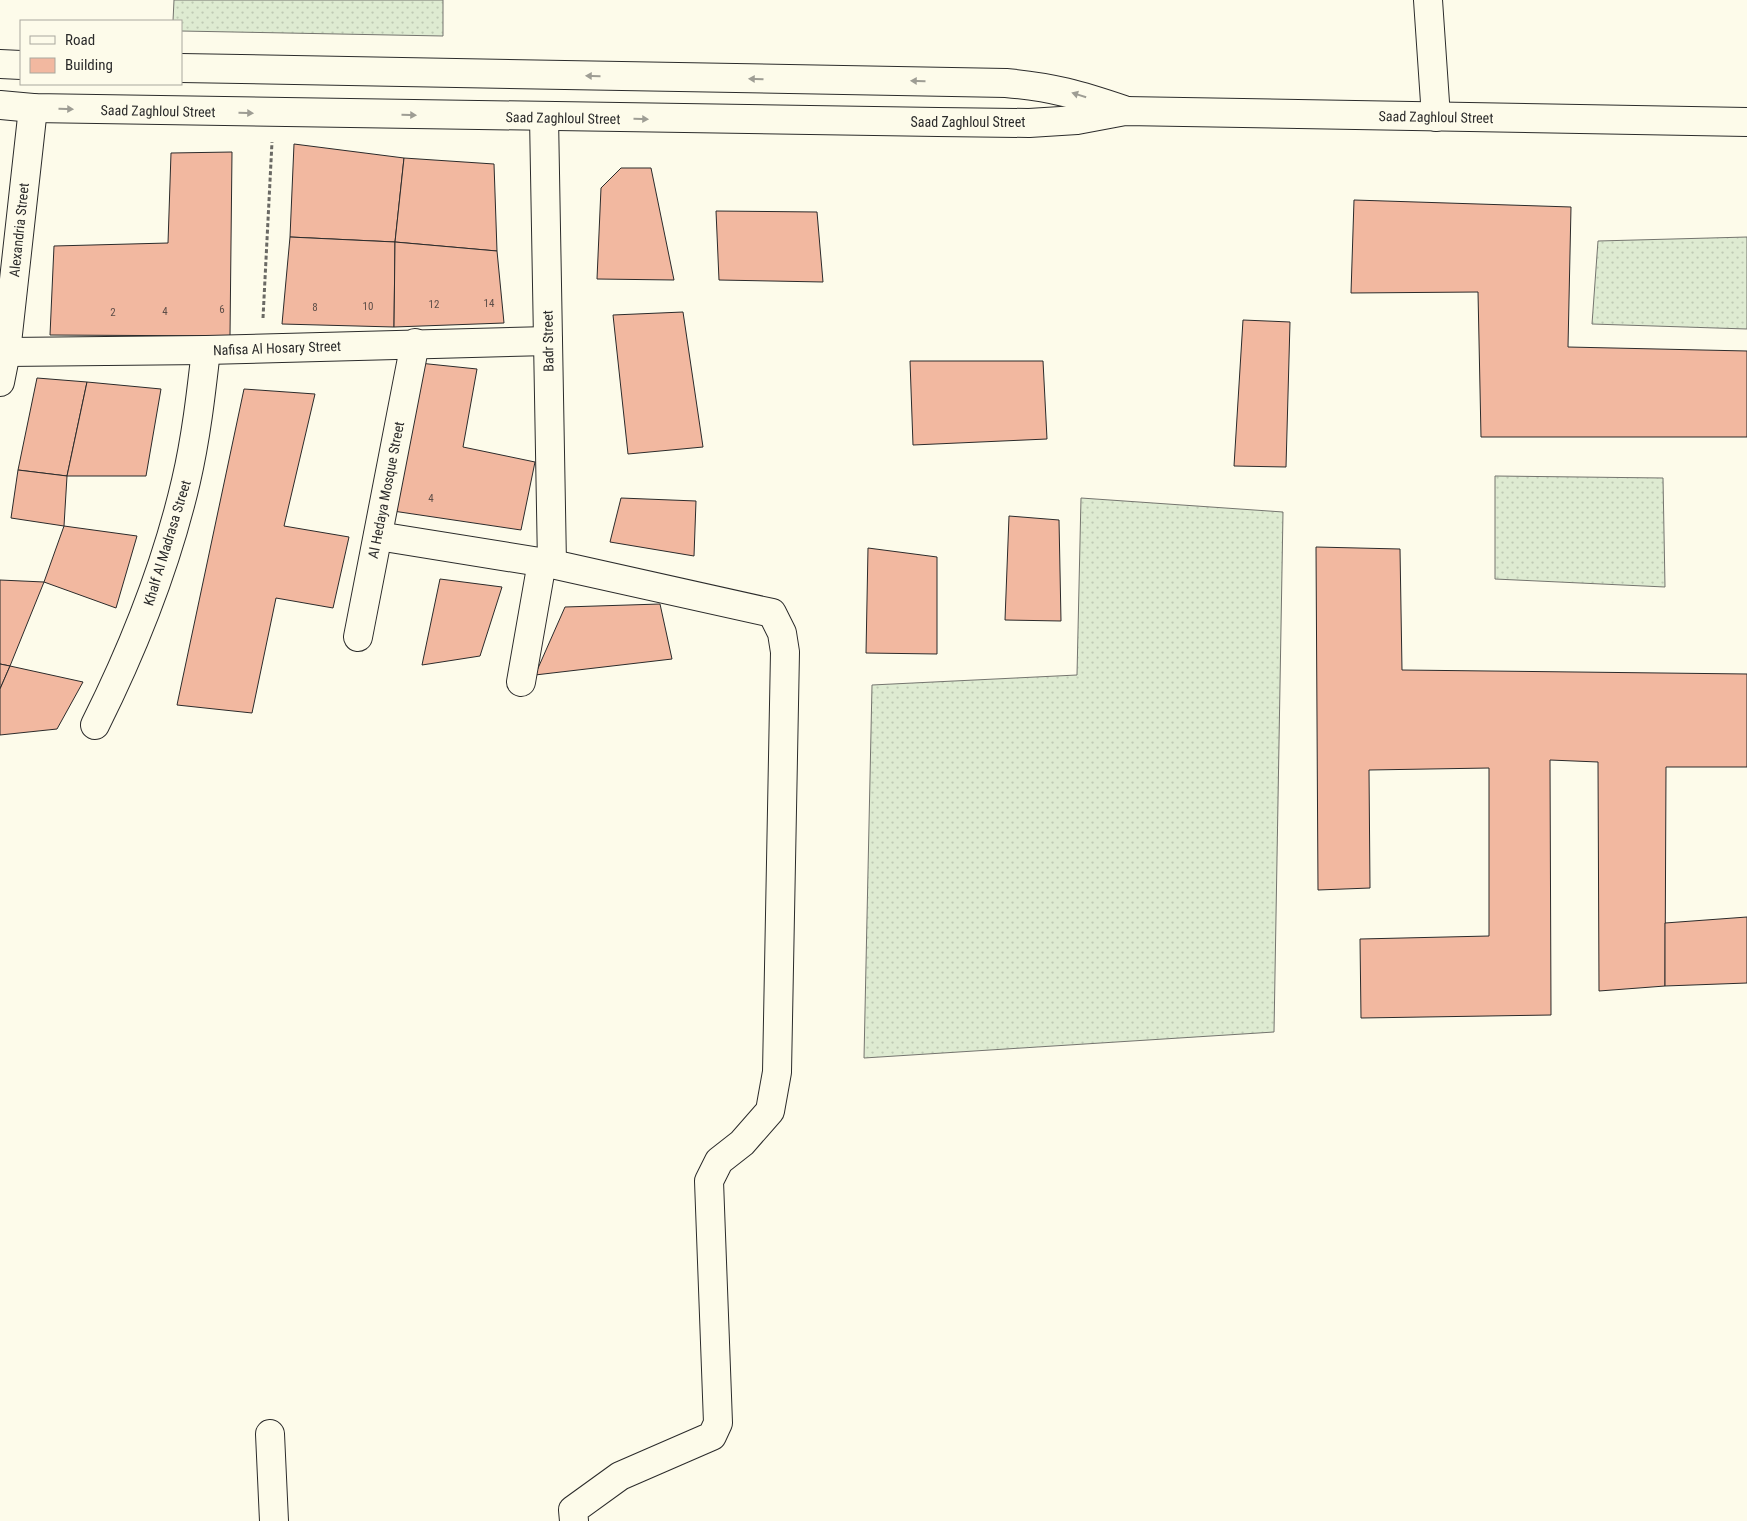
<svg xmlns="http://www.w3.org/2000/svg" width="1747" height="1521" font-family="'Roboto Condensed',sans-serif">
<defs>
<pattern id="garden-dots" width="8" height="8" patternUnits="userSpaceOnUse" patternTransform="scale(1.25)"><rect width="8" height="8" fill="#deebd1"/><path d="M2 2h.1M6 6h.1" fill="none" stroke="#bfcab4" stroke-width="1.8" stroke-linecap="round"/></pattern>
</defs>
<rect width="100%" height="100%" fill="#fdfbea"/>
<g fill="url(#garden-dots)" stroke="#74746e">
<polygon points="174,0 443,0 443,36 181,31 181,21 173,21"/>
<polygon points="1747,237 1747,329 1592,324 1598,241"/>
<polygon points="1495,476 1663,478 1665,587 1495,579"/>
<polygon points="1081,498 1283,512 1274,1032 864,1058 872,685 1077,675"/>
</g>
<g fill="#f2b8a0" stroke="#2b2b2b">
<polygon points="294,144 404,158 395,242 290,237"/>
<polygon points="232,152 230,336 50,335 54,246 168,243 171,153"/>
<polygon points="404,158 494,164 497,251 395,242"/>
<polygon points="621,168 651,168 674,280 597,279 601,188"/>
<polygon points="1354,200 1571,207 1568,347 1747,351 1747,437 1481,437 1478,292 1351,293"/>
<polygon points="716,211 817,212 823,282 719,280"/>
<polygon points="290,237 395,242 394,327 282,324"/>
<polygon points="395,242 497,251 504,323 394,327"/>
<polygon points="683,312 703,447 628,454 613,315"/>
<polygon points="1243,320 1290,322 1286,467 1234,466"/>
<polygon points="910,361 1043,361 1047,439 913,445"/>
<polygon points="419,363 477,369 463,447 535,462 521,530 393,511"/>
<polygon points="37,378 87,382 67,476 18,470"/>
<polygon points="87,382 161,389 146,476 67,476"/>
<polygon points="244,389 315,394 284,526 349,537 333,608 276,598 252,713 177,705"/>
<polygon points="18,470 67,476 64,526 11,518"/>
<polygon points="621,498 696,501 694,556 610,542"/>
<polygon points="1009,516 1059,520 1061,621 1005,620"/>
<polygon points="64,526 137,536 116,608 44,582"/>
<polygon points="1316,547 1400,549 1402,670 1747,674 1747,767 1666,767 1665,986 1599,991 1598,762 1550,760 1551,1015 1361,1018 1360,939 1489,936 1489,768 1369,770 1370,888 1318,890"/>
<polygon points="868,548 937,557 937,654 866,653"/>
<polygon points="440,579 502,587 480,656 422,665"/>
<polygon points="0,580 44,582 10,666 0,664"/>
<polygon points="660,604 672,659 535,675 565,607"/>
<polygon points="0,664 10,666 0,689"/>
<polygon points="10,666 83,682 57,729 0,735 0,689"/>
<polygon points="1747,917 1747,983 1665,986 1665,923"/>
</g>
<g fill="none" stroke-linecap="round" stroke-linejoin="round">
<g stroke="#2b2b2b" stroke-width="30">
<g id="street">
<polyline points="1428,0 1436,117"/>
<polyline points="544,117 552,564"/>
<polyline points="6,352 206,350 548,341"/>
<polyline points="0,382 6,352 33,108"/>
<polyline points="378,536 552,564 772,613 782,633 785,652 777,1072 770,1111 742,1143 719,1161 709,1181 718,1423 712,1436 620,1476 573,1510 574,1521"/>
<polyline points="358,637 415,343"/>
<polyline points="521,682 542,562"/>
<path d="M 95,725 C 134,647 166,567 186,481 C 196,438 201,394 206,350"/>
<polyline points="270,1434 274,1521"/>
</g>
</g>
<g stroke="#2b2b2b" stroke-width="30">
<g id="secondary">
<polyline points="0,64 21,65"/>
<path d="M 181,68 L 1006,83 C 1052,87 1080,95 1124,110"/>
<polyline points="0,105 33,108 938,122 1029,123 1077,120 1125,111 1747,122"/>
</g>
</g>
<polyline stroke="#6a6964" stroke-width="3" stroke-dasharray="4 2.5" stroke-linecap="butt" points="263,318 272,142"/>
<use href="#street" stroke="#fdfbea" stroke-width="28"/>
<use href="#secondary" stroke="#fdfbea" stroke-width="28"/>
</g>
<defs><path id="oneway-solid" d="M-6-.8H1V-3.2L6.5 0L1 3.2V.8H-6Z" transform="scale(1.25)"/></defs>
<g fill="#9e9d94">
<use href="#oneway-solid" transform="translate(593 76) rotate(-179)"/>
<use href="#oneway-solid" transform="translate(756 79) rotate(-179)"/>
<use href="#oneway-solid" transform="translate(918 81) rotate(-179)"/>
<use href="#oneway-solid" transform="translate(1079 95) rotate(-163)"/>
<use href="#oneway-solid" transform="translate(66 109) rotate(1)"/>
<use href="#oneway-solid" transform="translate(246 113) rotate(1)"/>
<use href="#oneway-solid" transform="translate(409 115) rotate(1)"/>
<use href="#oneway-solid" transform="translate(641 119) rotate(1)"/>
</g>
<g text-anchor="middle" stroke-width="4" stroke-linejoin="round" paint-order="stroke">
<g font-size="11" fill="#5d4e48">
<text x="489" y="307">14</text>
<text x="434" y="308">12</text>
<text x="368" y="310">10</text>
<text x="315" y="311">8</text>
<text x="222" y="313">6</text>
<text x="165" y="315">4</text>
<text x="113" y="316">2</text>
<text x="431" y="502">4</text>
</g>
<g font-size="14" fill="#2b2b2b" stroke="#fdfbea">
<text transform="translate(158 111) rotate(1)" y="5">Saad Zaghloul Street</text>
<text transform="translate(1436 117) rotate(1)" y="5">Saad Zaghloul Street</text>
<text transform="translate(563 118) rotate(1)" y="5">Saad Zaghloul Street</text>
<text x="968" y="127">Saad Zaghloul Street</text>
<text transform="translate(19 230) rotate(-84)" y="5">Alexandria Street</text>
<text transform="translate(548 341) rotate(-91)" y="5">Badr Street</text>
<text transform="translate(277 348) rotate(-2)" y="5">Nafisa Al Hosary Street</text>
<text transform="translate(386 490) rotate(-79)" y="5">Al Hedaya Mosque Street</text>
<text transform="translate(167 543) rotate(-73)" y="5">Khalf Al Madrasa Street</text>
</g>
</g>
<rect x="20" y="20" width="162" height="65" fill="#fdfbea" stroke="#a9a89e"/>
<rect x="30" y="36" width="25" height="8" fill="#fdfbea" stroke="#a9a89e"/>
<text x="65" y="45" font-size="15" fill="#2b2b2b">Road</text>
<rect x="30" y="58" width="25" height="15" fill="#f2b8a0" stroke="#a9a89e"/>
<text x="65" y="70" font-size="15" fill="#2b2b2b">Building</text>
</svg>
